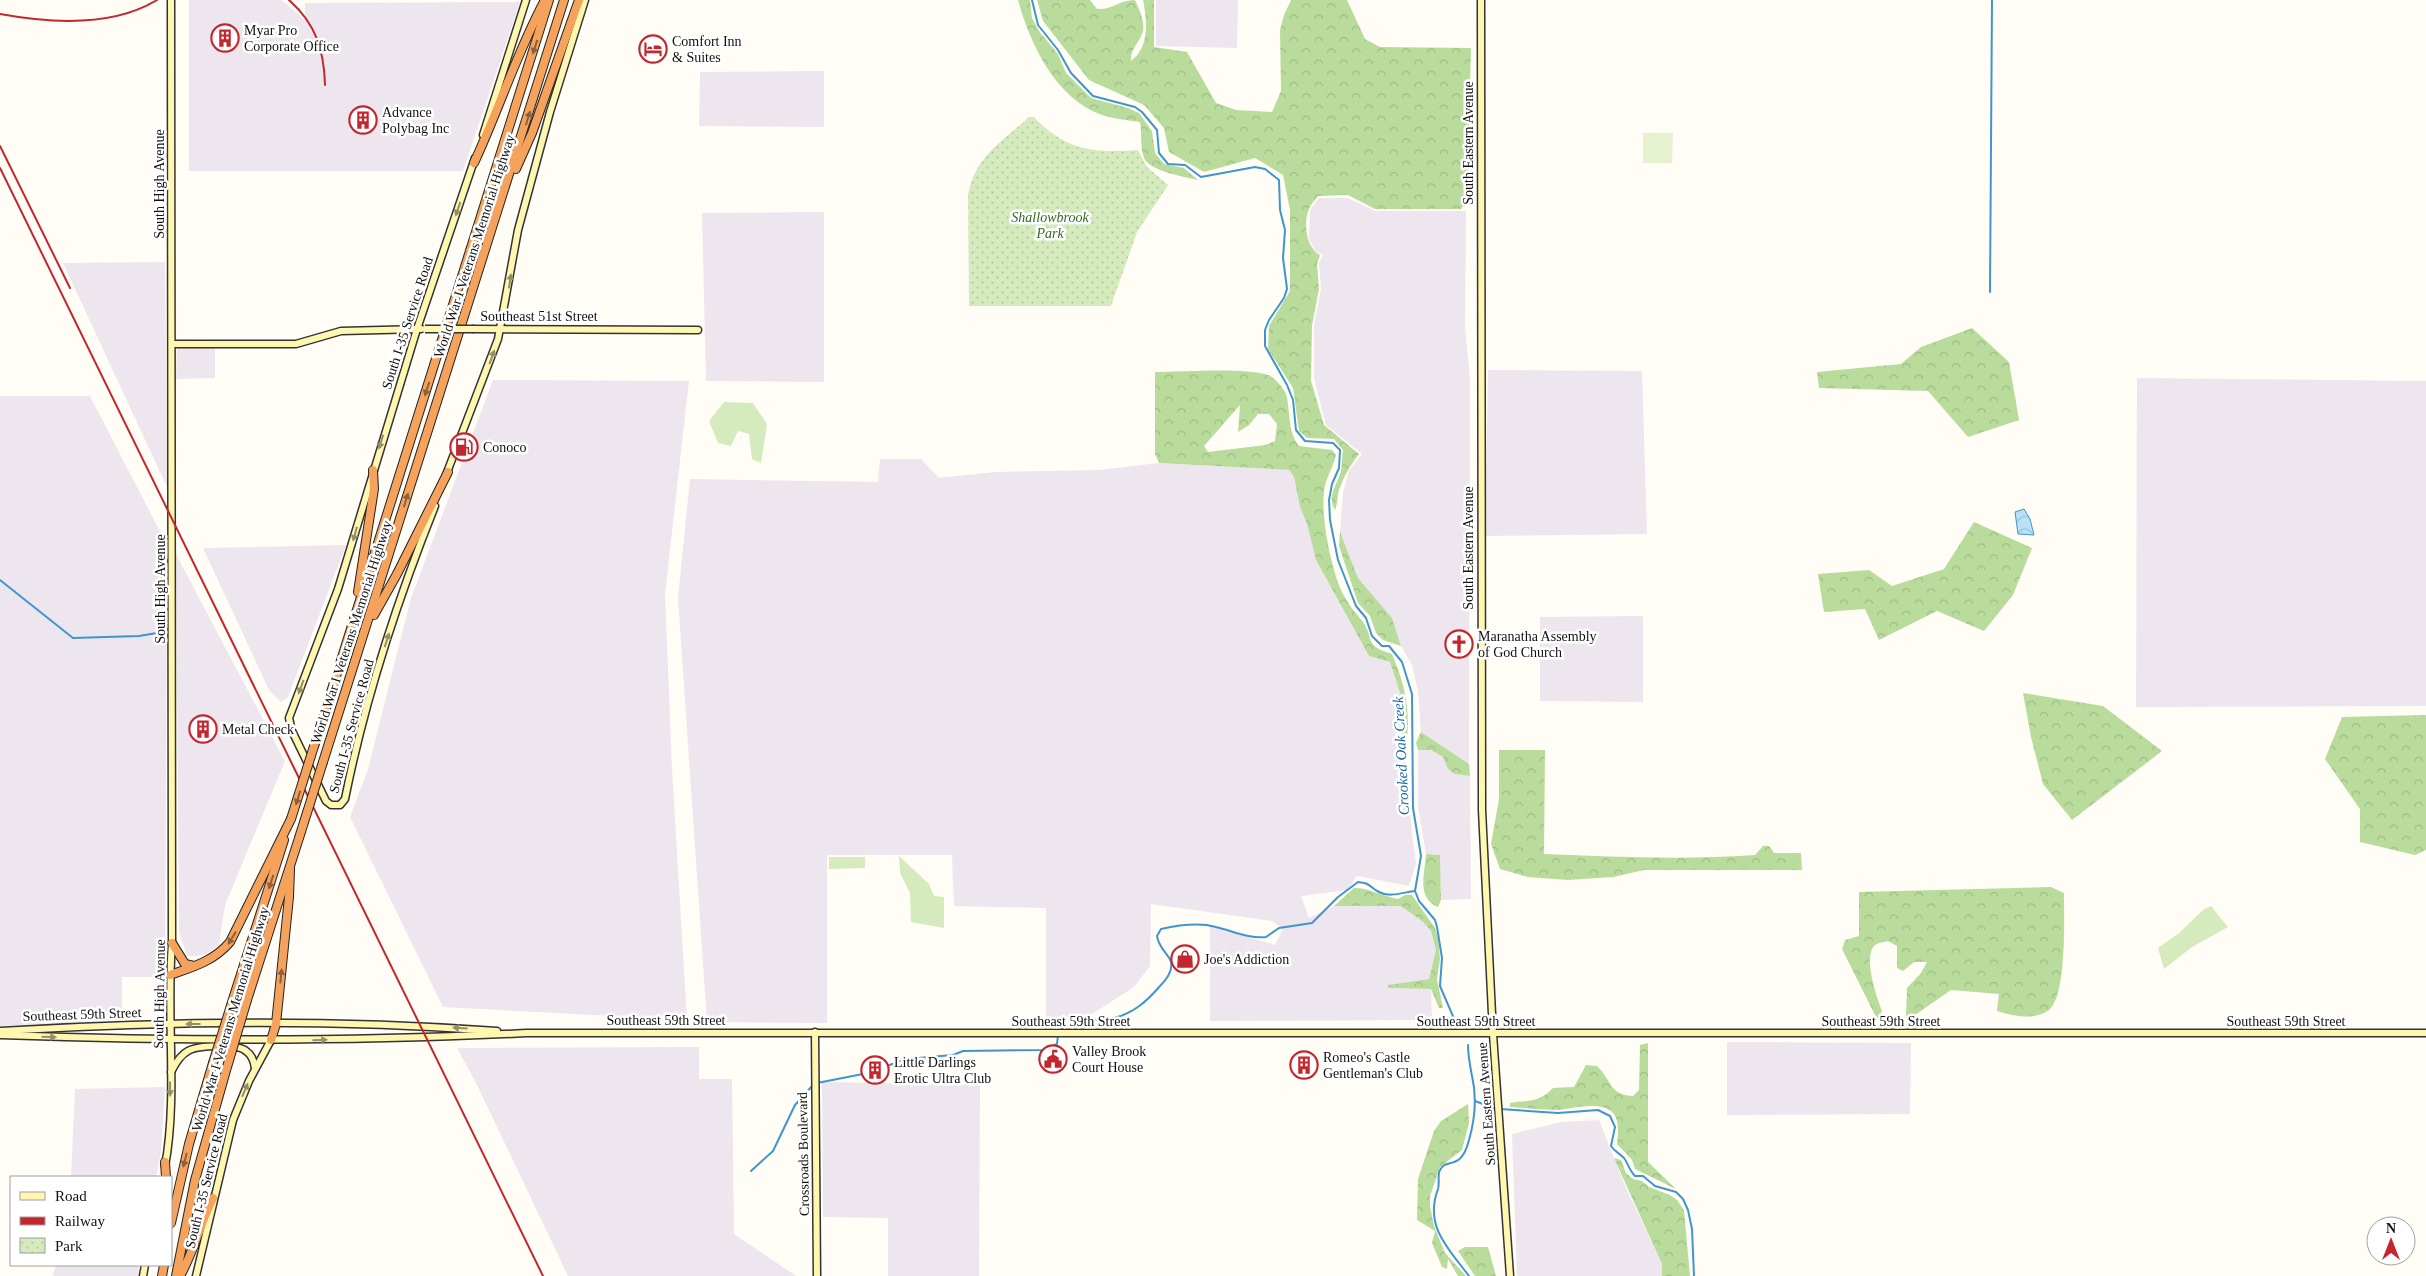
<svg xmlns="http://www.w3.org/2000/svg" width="2426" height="1276" font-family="Georgia,serif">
<defs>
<pattern id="forest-crowns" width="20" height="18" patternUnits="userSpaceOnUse" patternTransform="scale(1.25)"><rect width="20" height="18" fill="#b9dc9c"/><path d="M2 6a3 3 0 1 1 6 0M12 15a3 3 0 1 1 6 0" fill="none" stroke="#9ebc85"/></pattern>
<pattern id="park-dots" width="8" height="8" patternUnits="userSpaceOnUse" patternTransform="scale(1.25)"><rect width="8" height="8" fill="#d5ebbd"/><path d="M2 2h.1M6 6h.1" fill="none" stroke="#b6c8a1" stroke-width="1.8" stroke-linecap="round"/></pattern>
<pattern id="water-waves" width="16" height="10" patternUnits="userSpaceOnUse" patternTransform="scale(1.25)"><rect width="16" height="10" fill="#b9e0f7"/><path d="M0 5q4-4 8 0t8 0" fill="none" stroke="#9ebfd3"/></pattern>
</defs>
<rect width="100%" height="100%" fill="#fffdf5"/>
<g fill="#eee6ef">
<polygon points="189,0 282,0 305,20 305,3 520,2 463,171 189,171"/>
<polygon points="1156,0 1238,0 1237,48 1156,46"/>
<polygon points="824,71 824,127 699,126 700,72"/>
<polygon points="1319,198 1348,198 1375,211 1466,211 1465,327 1470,379 1469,764 1421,732 1418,691 1412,665 1401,646 1392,618 1358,578 1340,532 1343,493 1349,471 1362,454 1326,425 1314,378 1314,325 1321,289 1319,263 1323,255 1315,251 1309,238 1310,210"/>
<polygon points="824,212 824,382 706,381 702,213"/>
<polygon points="165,262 167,487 63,263"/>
<polygon points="215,346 215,378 176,379 177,347"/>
<polygon points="1488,370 1642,371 1647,534 1485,536"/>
<polygon points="2137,378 2426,381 2426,706 2136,707"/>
<polygon points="493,380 689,381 665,594 672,769 687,1020 443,1007 350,817 368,769 411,598"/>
<polygon points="0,396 90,396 167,545 165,977 122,977 122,1020 0,1026"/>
<polygon points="880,459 921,459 939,478 995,472 1099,470 1159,463 1289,470 1294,477 1300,507 1307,524 1316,560 1369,656 1390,662 1401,696 1404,768 1416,864 1409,886 1357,876 1348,890 1301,896 1309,918 1334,906 1389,905 1401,906 1423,922 1431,931 1436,950 1429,979 1389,985 1388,988 1431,989 1432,1020 1210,1021 1210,926 1275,945 1283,929 1272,921 1151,904 1150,966 1134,987 1089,1016 1046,1018 1046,908 954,906 952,855 827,855 827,1023 707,1022 678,598 690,479 878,482"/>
<polygon points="346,545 288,697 281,702 269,690 203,548"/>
<polygon points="176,554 285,761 225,905 219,945 206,954 196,956 187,956 179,932"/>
<polygon points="1643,616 1643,702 1540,701 1540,617"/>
<polygon points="1418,750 1431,750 1443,757 1455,774 1470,776 1471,899 1441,900 1440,855 1426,854 1418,807"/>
<polygon points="1727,1042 1911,1043 1910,1114 1727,1115"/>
<polygon points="699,1047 699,1079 732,1079 734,1234 796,1276 568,1276 477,1085 457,1048"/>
<polygon points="826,1082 980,1085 979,1276 888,1276 888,1218 823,1217 822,1083"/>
<polygon points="165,1087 161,1151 156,1177 71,1177 75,1089"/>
<polygon points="1599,1120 1626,1188 1662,1264 1662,1276 1517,1276 1512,1134 1561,1122"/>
<polygon points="56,1265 139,1265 138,1276 53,1276"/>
</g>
<g fill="#d5ebbd">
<polygon points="724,402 753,403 767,424 761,463 752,459 749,434 738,431 731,446 718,443 709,421"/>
<polygon points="899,856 929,884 934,896 944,897 944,928 911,922 910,893 900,873"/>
<polygon points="829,857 865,857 865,868 829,869"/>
<polygon points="2211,906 2228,927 2192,947 2164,969 2158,948 2179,933 2203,910"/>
</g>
<g fill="url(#forest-crowns)" fill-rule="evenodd">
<path d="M 1018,0 L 1030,0 L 1032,18 L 1039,31 L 1058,54 L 1066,73 L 1091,98 L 1128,108 L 1139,113 L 1152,131 L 1155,153 L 1164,164 L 1184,168 L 1198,180 C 1186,177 1149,171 1144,158 C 1140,148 1142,133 1140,122 C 1128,120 1114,119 1102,115 C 1056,99 1030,44 1018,0 Z"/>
<path d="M 1037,0 L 1090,0 L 1097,9 C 1113,10 1119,0 1135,0 C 1139,9 1145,21 1143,31 C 1140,43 1130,48 1131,61 C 1150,47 1147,20 1143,0 L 1154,0 L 1154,47 L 1187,52 L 1216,103 L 1236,110 L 1272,112 L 1281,91 L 1280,30 L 1284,15 L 1291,0 L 1347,0 L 1365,39 L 1380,47 L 1471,48 L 1467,197 L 1470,196 L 1461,209 L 1375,209 L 1348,195 L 1318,196 C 1315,200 1310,205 1309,209 C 1303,223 1306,248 1320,255 L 1317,264 L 1319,289 L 1312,325 L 1311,381 L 1324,425 L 1359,454 C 1350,466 1344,476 1339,490 C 1337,497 1338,503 1335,510 C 1326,496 1338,484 1341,471 C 1342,464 1342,456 1343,450 L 1334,439 L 1307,438 L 1299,431 L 1293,388 L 1268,349 L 1269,326 L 1290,291 L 1290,210 L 1283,175 L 1255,158 L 1204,172 L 1169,152 L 1164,128 L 1144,105 L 1089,80 L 1043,21 Z"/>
<polygon points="1972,328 2009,362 2019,420 1968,437 1928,391 1819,388 1817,372 1901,364 1921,347"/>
<path d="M 1155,372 C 1183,372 1244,367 1268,375 C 1275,378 1283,387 1286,394 C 1291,413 1287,430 1299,446 L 1332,450 L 1336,455 C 1333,468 1325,479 1324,492 C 1321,519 1331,566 1341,590 C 1347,603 1355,612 1363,622 C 1375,640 1363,645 1392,654 C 1411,700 1410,719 1404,768 L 1401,696 L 1390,662 L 1369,656 L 1316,560 L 1307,524 L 1300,507 L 1294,477 L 1289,470 L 1159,463 L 1155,454 ZM 1240,405 L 1238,432 L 1249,425 L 1258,414 L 1269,414 L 1277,424 L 1275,441 L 1265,445 L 1208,452 L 1204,446 Z"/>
<polygon points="1974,522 2032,548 2013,595 1984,631 1937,611 1879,640 1865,609 1824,612 1818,574 1869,570 1892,586 1944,569"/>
<polygon points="1340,532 1358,578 1392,618 1401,646 1383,640 1376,633 1370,616 1358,603 1339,546"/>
<polygon points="2023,693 2103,706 2162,751 2072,820 2043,784 2031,737"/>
<polygon points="2426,715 2426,850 2415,855 2360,842 2360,809 2325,759 2342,717"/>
<polygon points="1421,732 1469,764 1470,776 1455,774 1448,769 1443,757 1431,750 1418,750 1416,743"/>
<path d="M 1499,750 L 1545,750 L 1544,854 C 1614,857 1685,860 1755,855 L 1763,846 L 1769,846 L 1774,853 L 1801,853 L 1802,870 L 1644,870 L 1613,877 L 1568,880 L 1528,877 L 1500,869 L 1491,844 L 1499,799 Z"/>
<path d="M 1426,854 L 1440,855 L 1441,900 L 1438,907 C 1416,898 1425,873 1426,854 Z"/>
<path d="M 2051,887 L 2064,893 C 2064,917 2067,995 2049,1010 C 2034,1021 2013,1016 1997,1011 L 1999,994 L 1951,990 L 1915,1015 L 1906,1016 L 1907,988 L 1921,973 L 1927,962 L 1914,962 L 1903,971 L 1897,968 L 1897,946 L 1888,941 C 1884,942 1877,943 1874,946 C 1863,958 1877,998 1882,1011 L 1878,1021 L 1842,949 L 1845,940 L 1859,936 L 1859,892 Z"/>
<path d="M 1354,888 C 1369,888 1383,896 1398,899 L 1405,895 L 1412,895 L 1435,928 L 1438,938 L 1440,959 L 1437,979 L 1443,1008 L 1439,1008 L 1431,989 L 1388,988 L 1388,985 L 1429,979 L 1436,950 L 1431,931 L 1423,922 L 1401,906 L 1334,906 Z"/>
<path d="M 1648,1043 L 1648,1162 L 1676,1189 L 1635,1169 L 1632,1160 L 1617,1144 C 1618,1134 1620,1118 1611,1111 C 1597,1101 1572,1109 1557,1110 C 1541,1110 1525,1108 1510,1107 L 1510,1103 C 1528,1100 1539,1103 1553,1088 L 1574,1087 L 1586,1065 L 1597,1066 C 1612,1080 1609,1095 1633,1096 L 1639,1090 L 1640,1045 Z"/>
<polygon points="1468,1104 1469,1123 1462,1150 1440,1167 1430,1196 1430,1206 1434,1226 1445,1253 1466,1276 1458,1276 1448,1259 1447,1269 1442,1267 1432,1243 1435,1231 1417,1220 1418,1179 1434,1131 1441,1121"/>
<polygon points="1614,1158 1621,1160 1626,1173 1633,1179 1642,1181 1649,1187 1670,1195 1677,1200 1684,1210 1690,1276 1662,1276 1662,1264"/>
<polygon points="1465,1247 1488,1247 1496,1276 1475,1276 1458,1251"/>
</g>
<path fill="url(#park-dots)" d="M 1029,117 L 1034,117 C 1066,151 1094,153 1138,150 L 1147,167 L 1168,185 L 1137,232 L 1111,306 L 969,306 L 968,195 C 975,156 1001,143 1029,117 Z"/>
<polygon fill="#e6f2cf" points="1643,133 1673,133 1672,163 1643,163"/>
<polygon fill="url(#water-waves)" stroke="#3f96cf" points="2024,509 2030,519 2034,535 2018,534 2015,512"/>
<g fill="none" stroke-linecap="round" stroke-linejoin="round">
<g stroke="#3f96cf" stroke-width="2">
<polyline points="1032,0 1038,25 1058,50 1071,73 1093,96 1135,107 1142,112 1157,130 1159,153 1168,164 1185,165 1201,177 1255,167 1265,169 1279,180 1280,210 1285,230 1283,258 1287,289 1284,298 1269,320 1265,330 1265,346 1287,385 1293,400 1296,430 1305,441 1333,443 1340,450 1339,468 1332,484 1329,500 1330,520 1338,560 1356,606 1366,618 1372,636 1382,646 1389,646 1402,662 1412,694 1413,808 1421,856 1415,891 1419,901 1435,920 1437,927 1442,958 1440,986 1455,1021"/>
<polyline points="1990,292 1992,0"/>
<polyline points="0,580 73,638 139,636 157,633"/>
<path d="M 1060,1031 C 1075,1015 1094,1023 1114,1018 C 1134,1013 1147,1001 1160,986 C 1166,980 1173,971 1171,962 C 1168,953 1159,949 1157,936 L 1161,929 C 1179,925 1198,922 1216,927 C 1233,931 1249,939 1266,937 L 1279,928 L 1312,923 L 1338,897 L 1358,882 C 1371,883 1369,887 1379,892 C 1390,898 1404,892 1415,891"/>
<path d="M 1468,1045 C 1468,1056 1470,1066 1472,1076 C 1477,1097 1475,1119 1469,1140 C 1461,1172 1446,1157 1440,1170 C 1437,1175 1440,1183 1438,1189 C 1424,1226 1448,1248 1469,1276"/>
<polyline points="817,1083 868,1073 906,1059 953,1055 963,1051 1045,1050 1057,1044 1058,1035"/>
<polyline points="1475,1101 1496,1109"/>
<path d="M 1500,1109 L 1558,1113 L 1598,1110 L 1610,1116 L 1615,1127 L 1611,1146 C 1615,1152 1619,1153 1624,1158 C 1628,1163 1629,1170 1635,1176 L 1643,1176 L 1655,1186 L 1676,1192 L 1683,1199 L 1688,1210 L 1692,1229 L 1694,1276"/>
<polyline points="751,1171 773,1151 795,1105 813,1085"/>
</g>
<g stroke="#333" stroke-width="9">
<g id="secondary">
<polyline points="1481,0 1482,810 1493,1034 1510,1276"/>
<polyline points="483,135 526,0"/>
<polyline points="474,329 698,330"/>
<polyline points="172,344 296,344 341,331 421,329"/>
<polyline points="446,475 498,339 518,230 550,112 585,0"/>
<path d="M 435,506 C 397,601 365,699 345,799 L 340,805 L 331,805 L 326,801 L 292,731 L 289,718 L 338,589 L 417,329 L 475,158"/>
<path d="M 0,1031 C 163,1021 334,1019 497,1031"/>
<polyline points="815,1032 817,1276"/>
<path d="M 0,1035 C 176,1041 350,1042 526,1033 L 2426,1033"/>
<path d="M 171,1072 C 175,1064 180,1055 188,1051 C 198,1045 238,1044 246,1051 C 252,1055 254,1061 255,1068"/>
<path d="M 165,1166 C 178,1097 166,1015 172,943 L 171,0"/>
<polyline points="143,1276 145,1265"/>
<polyline points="196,1276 233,1120 249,1081 271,1040"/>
</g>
</g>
<g stroke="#222" stroke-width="10">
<g id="highway">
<path d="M 474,163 C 499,109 517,52 545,0"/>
<polyline points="516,169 532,133 579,0"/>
<polyline points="358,592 374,489 373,470"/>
<polyline points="374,615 397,574 448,472"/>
<polyline points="315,743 549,0"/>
<polyline points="323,762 564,0"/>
<polyline points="172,943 185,964 194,966"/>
<path d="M 170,975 C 193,967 214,961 230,942 L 291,819"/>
<polyline points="234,996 284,840"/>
<polyline points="247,1000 299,838"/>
<polyline points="271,1040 276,1024 289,897 290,869"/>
<polyline points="165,1162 166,1177"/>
<polyline points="171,1223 189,1144 213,1063"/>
<polyline points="162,1276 164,1265"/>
<polyline points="176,1276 195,1180 227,1067"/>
<path d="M 180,1276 C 194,1251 200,1224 213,1198"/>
</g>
</g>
<use href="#secondary" stroke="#fff6b0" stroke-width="6"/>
<use href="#highway" stroke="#f5a25d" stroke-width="8"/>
<g stroke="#c4262e" stroke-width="2">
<path d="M 289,0 C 316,24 324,50 325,85"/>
<path d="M 0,14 C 49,23 113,27 157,0"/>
<polyline points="0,146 70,288"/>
<polyline points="0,168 543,1276"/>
</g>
<g stroke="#333" stroke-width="9" stroke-linecap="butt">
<polyline id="secondary-bridge" points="425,329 474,329"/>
</g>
<g stroke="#222" stroke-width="10" stroke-linecap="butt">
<g id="highway-bridge">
<polyline points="291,819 315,743"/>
<polyline points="299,838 323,762"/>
<polyline points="213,1063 234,996"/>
<polyline points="227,1067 247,1000"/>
</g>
</g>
<use href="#secondary-bridge" stroke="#fff6b0" stroke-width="6"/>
<use href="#highway-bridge" stroke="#f5a25d" stroke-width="8"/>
</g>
<defs><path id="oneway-solid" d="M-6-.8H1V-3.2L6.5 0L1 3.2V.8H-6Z" transform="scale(1.25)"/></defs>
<g fill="#8e613b">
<use href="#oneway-solid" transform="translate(535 47) rotate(108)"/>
<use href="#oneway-solid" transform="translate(528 118) rotate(-73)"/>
<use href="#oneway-solid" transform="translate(427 389) rotate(108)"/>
<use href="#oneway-solid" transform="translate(406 500) rotate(-73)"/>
<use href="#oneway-solid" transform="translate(298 798) rotate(107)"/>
<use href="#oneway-solid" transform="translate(271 882) rotate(108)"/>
<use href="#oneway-solid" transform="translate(232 938) rotate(122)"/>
<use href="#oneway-solid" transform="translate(281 976) rotate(-84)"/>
<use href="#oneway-solid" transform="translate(185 1160) rotate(104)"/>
</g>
<g fill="#948f68">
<use href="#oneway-solid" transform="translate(458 209) rotate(109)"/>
<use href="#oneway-solid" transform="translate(510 281) rotate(-82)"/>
<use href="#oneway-solid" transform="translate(492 357) rotate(-70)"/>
<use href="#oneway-solid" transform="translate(381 442) rotate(107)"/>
<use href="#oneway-solid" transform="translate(355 534) rotate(105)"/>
<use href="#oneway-solid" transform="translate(387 640) rotate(-72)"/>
<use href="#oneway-solid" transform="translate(301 687) rotate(110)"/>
<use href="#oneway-solid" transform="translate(193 1024) rotate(-180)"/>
<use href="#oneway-solid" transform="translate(460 1028) rotate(-176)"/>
<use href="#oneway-solid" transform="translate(49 1037) rotate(2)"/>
<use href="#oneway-solid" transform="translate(320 1040) rotate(-2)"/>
<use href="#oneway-solid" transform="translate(170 1089) rotate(90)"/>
<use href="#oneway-solid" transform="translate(245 1090) rotate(-67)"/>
</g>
<defs>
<g id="building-ring" transform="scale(1.4375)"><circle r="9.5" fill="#fff" stroke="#c4262e" stroke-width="1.5"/><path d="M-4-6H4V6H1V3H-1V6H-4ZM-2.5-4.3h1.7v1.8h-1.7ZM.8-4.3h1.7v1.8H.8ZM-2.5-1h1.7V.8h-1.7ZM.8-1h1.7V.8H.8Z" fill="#c4262e"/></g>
<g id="hotel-ring" transform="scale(1.4375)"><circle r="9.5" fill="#fff" stroke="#c4262e" stroke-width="1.5"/><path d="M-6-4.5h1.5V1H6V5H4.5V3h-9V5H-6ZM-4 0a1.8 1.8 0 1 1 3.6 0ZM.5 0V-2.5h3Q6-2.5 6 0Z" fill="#c4262e"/></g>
<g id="fuel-ring" transform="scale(1.4375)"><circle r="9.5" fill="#fff" stroke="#c4262e" stroke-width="1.5"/><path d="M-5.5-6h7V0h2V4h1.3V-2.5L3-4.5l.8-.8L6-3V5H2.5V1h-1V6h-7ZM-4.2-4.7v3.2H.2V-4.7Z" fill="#c4262e"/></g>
<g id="church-ring" transform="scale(1.4375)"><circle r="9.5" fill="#fff" stroke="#c4262e" stroke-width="1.5"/><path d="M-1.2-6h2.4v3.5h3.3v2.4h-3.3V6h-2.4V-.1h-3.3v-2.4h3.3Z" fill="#c4262e"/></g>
<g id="shop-ring" transform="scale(1.4375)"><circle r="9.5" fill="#fff" stroke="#c4262e" stroke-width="1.5"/><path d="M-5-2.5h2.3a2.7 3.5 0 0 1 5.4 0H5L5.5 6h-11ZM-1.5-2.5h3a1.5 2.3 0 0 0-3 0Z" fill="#c4262e"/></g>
<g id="civic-ring" transform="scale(1.4375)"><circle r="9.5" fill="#fff" stroke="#c4262e" stroke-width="1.5"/><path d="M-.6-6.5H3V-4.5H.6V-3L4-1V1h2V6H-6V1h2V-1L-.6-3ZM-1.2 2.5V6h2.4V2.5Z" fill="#c4262e"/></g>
</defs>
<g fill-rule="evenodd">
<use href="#building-ring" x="225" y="38"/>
<use href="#hotel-ring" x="653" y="49"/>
<use href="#building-ring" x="363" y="120"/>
<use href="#fuel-ring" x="464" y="447"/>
<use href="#church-ring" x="1459" y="644"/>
<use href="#building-ring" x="203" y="729"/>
<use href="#shop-ring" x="1185" y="959"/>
<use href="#civic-ring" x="1053" y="1059"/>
<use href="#building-ring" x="1304" y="1065"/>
<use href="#building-ring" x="875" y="1070"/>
</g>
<g text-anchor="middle" stroke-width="5" stroke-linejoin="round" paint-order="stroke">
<g font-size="14" fill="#111" stroke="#fff" text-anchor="start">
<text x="244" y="35">Myar Pro<tspan x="244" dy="16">Corporate Office</tspan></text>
<text x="672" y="46">Comfort Inn<tspan x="672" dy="16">&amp; Suites</tspan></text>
<text x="382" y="117">Advance<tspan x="382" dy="16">Polybag Inc</tspan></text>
<text x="483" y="452">Conoco</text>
<text x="1478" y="641">Maranatha Assembly<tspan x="1478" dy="16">of God Church</tspan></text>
<text x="222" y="734">Metal Check</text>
<text x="1204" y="964">Joe's Addiction</text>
<text x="1072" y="1056">Valley Brook<tspan x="1072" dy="16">Court House</tspan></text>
<text x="1323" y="1062">Romeo's Castle<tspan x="1323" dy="16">Gentleman's Club</tspan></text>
<text x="894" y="1067">Little Darlings<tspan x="894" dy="16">Erotic Ultra Club</tspan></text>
</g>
<g font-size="14" fill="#111" stroke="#fff">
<text transform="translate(1468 143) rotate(-90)" y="5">South Eastern Avenue</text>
<text transform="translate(159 184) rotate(-90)" y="5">South High Avenue</text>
<text transform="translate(474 246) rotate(-72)" y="5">World War I Veterans Memorial Highway</text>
<text x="539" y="321">Southeast 51st Street</text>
<text transform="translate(407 323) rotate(-72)" y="5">South I-35 Service Road</text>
<text transform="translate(1468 548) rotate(-90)" y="5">South Eastern Avenue</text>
<text transform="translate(160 589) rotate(-90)" y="5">South High Avenue</text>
<text transform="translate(351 632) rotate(-72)" y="5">World War I Veterans Memorial Highway</text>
<text transform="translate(351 726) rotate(-75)" y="5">South I-35 Service Road</text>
<text transform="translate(159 994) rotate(-89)" y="5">South High Avenue</text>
<text transform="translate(82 1014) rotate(-2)" y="5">Southeast 59th Street</text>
<text transform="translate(230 1019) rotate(-73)" y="5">World War I Veterans Memorial Highway</text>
<text x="666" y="1025">Southeast 59th Street</text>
<text x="1071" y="1026">Southeast 59th Street</text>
<text x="1476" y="1026">Southeast 59th Street</text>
<text x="1881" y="1026">Southeast 59th Street</text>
<text x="2286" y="1026">Southeast 59th Street</text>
<text transform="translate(1486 1104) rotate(-94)" y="5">South Eastern Avenue</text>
<text transform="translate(803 1154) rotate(-91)" y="5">Crossroads Boulevard</text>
<text transform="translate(206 1181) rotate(-76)" y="5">South I-35 Service Road</text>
</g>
<g font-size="14" font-style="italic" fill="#2f6b1f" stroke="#fff">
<text x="1050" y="222">Shallowbrook<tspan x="1050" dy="16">Park</tspan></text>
</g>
<g font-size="15" font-style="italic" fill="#1768a6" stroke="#fff">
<text transform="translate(1401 756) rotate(-93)" y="5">Crooked Oak Creek</text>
</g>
</g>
<rect x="10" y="1176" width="162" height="90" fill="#ffffff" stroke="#a0a0a0"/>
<rect x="20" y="1192" width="25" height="8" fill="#fff6b0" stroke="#a0a0a0"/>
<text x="55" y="1201" font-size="15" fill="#111111">Road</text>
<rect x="20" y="1217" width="25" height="8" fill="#c4262e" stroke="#a0a0a0"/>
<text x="55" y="1226" font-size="15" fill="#111111">Railway</text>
<rect x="20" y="1238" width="25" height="15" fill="url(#park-dots)" stroke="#a0a0a0"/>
<text x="55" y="1251" font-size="15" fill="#111111">Park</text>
<g transform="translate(2391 1241)"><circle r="24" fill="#ffffff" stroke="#a0a0a0"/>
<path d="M0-4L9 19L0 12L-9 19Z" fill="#c4262e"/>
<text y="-8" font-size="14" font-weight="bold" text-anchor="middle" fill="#111111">N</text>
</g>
</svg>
